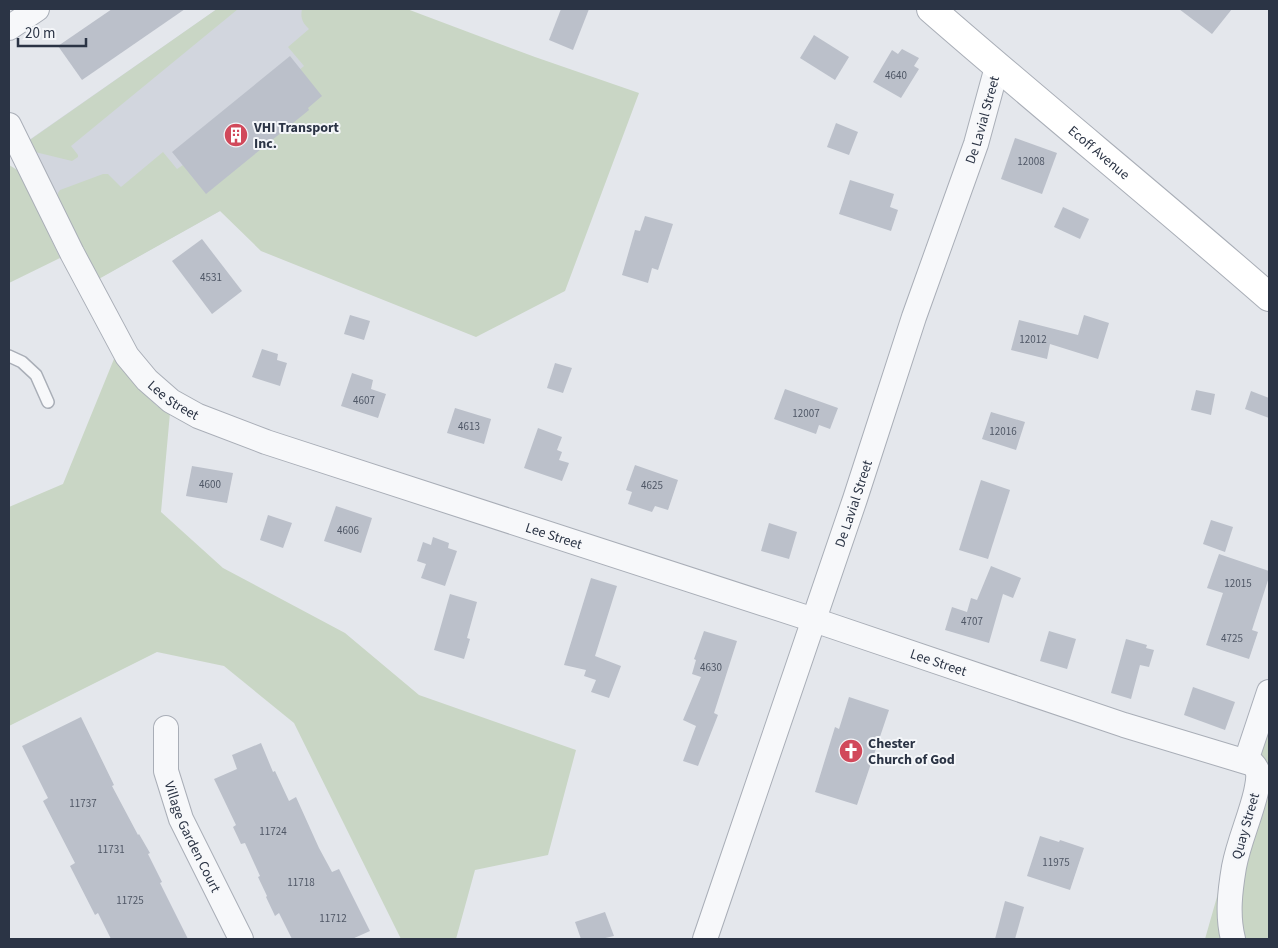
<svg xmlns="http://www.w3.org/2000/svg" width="1278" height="948" font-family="'Source Sans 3',sans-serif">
<rect width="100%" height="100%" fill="#e4e7ec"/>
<polygon fill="#d2d6de" points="217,9 341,9 220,211 89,284 22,145"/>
<g fill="#c9d6c5">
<polygon points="217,9 238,9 71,146 78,155 78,157 72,161 35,152 27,142"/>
<path d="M 302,9 L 407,9 L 535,57 L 639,93 L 565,291 L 476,337 L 261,251 L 220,211 L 97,280 L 58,196 L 58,193 L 60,190 L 103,174 L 108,174 L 121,187 L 163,152 L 177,169 L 183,165 L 304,66 L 288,47 L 309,29 C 303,23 300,18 302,9 Z"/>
<polygon points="9,165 19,171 60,258 9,283"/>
<polygon points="116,354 141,391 157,406 170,413 161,512 223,568 345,633 419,695 576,750 548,855 475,870 456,939 401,939 294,723 224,666 157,652 9,726 9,507 63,484"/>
<polygon points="1269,701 1269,939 1205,939 1253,770"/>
</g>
<g fill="#bbc0ca">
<polygon points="112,9 185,9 82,80 58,46"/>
<polygon points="561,9 589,9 573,50 549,40"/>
<polygon points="1179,9 1232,9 1212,34"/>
<polygon points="814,35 849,57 835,80 800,58"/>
<polygon points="902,49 919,58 914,66 919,69 901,98 873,82 892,50 898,54"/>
<polygon points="290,56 322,96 308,108 309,110 206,194 172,152"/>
<polygon points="836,123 858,132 849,155 827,147"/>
<polygon points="1015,138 1057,153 1042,194 1001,179"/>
<polygon points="850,180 894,194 890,207 898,210 891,231 839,214"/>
<polygon points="1063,207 1089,219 1080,239 1054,227"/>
<polygon points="645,216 673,224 658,270 652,268 648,283 622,275 635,230 640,231"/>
<polygon points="202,239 242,291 212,314 172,261"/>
<polygon points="350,315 370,321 364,340 344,334"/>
<polygon points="1084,315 1109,323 1098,359 1050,344 1047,359 1011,350 1019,320 1078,335"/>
<polygon points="262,349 278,354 277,360 287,363 280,386 252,377"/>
<polygon points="555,363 572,368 563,393 547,388"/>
<polygon points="352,373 373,380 371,389 386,394 378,418 341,406"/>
<polygon points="785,389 838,408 830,429 819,425 816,434 774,419"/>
<polygon points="1196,390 1215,394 1211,415 1191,410"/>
<polygon points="1251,391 1269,398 1269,418 1245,409"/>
<polygon points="455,408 491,419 484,444 447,433"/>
<polygon points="991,412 1025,422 1016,450 982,439"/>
<polygon points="538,428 562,437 557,450 562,452 559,460 569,463 562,481 524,468"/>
<polygon points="635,465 678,480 668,510 655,506 652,512 628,504 632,492 626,490"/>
<polygon points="192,466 233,473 227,503 186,496"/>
<polygon points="981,480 1010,490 988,559 959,550"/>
<polygon points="336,506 372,518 361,553 324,541"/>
<polygon points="268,515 292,523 283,548 260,540"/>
<polygon points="1211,520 1233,527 1225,552 1203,544"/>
<polygon points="769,523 797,532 789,559 761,551"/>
<polygon points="433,537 449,543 448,548 457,551 445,586 421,578 426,564 417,561 423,542 431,545"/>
<polygon points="1219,554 1269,571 1269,577 1252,630 1258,632 1249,659 1206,645 1223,593 1207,588"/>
<polygon points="991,566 1021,578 1013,598 1003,594 989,643 945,630 952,607 967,612 971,598 977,600"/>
<polygon points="591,578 617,586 595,656 621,666 609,698 591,692 596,680 584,676 586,670 564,665"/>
<polygon points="450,594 477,602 467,638 470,639 464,659 434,650"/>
<polygon points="704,631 737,641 714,713 718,715 698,766 683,761 696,726 683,720 701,677 692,674 696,660 694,659"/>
<polygon points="1049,631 1076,639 1067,669 1040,661"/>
<polygon points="1126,639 1147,645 1146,648 1154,650 1149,667 1140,665 1131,699 1111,693"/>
<polygon points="1193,687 1235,702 1225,730 1184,715"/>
<polygon points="849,697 889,710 857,805 815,792 835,727 839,729"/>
<polygon points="81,717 114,785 112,786 138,835 139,834 150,853 148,854 162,882 160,883 188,939 111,939 98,913 95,915 70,866 75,863 43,801 48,798 22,746"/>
<polygon points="261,743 273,772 275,771 289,801 296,797 319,848 332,872 339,869 370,931 352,939 292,939 279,913 275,916 266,897 267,896 258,877 260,876 245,843 241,844 233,827 236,825 214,779 237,769 232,755"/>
<polygon points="1040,836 1059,842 1060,840 1084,848 1070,890 1027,876"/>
<polygon points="1005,901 1024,907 1015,939 995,939"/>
<polygon points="605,912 614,936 601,939 581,939 575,922"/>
</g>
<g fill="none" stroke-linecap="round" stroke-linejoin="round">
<g stroke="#a9aeb7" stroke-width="14">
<polyline id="lane" points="9,356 22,362 36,375 48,402"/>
</g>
<g stroke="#a9aeb7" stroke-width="26">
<g id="street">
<polyline points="9,28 37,9"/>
<path id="s1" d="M 9,125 L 72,253 L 127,356 L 147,380 L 171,401 L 198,416 L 266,442 L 814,620 L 1124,725 L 1253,764 C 1256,767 1257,769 1258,773 C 1259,780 1257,786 1256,792 C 1250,818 1239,841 1234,867 C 1230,891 1227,915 1233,939"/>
<path id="s2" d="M 166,728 L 166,771 L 181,819 L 241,939"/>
<polyline points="1246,761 1269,692"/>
<path id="s3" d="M 705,939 L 855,499 L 914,317 L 976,144 L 997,67"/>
</g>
</g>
<g stroke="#a9aeb7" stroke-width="30">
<g id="secondary">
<path id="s4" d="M 931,9 C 1042,106 1157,199 1269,297"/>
</g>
</g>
<use href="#lane" stroke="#f7f8fa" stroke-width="11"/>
<use href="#street" stroke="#f7f8fa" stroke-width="24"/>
<use href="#secondary" stroke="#fff" stroke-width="28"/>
</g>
<defs>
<g id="building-disc" transform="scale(1.25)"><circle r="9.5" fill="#d1495b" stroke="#f4f6f9"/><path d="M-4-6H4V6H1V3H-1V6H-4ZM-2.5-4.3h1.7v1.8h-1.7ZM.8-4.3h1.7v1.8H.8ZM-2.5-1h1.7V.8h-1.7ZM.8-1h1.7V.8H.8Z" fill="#fff"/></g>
<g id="church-disc" transform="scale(1.25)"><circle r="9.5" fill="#d1495b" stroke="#f4f6f9"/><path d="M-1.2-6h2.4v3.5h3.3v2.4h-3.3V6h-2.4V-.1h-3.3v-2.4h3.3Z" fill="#fff"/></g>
</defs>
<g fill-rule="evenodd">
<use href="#building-disc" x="236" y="135"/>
<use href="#church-disc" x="851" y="751"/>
</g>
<g text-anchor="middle" stroke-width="4" stroke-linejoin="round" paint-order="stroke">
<g font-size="11" fill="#4f5766">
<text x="896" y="79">4640</text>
<text x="1031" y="165">12008</text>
<text x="211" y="281">4531</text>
<text x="1033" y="343">12012</text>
<text x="364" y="404">4607</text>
<text x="806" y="417">12007</text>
<text x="469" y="430">4613</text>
<text x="1003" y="435">12016</text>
<text x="210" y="488">4600</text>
<text x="652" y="489">4625</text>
<text x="348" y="534">4606</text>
<text x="1238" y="587">12015</text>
<text x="972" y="625">4707</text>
<text x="1232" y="642">4725</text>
<text x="711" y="671">4630</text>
<text x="83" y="807">11737</text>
<text x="273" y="835">11724</text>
<text x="111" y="853">11731</text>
<text x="1056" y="866">11975</text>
<text x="301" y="886">11718</text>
<text x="130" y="904">11725</text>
<text x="333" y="922">11712</text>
</g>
<g font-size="14" fill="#2b3445" stroke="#f4f6f9">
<text dy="5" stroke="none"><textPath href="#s3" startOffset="865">De Lavial Street</textPath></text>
<text dy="5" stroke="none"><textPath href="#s4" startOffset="221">Ecoff Avenue</textPath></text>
<text dy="5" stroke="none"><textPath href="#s1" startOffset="324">Lee Street</textPath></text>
<text dy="5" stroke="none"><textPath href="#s3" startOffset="460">De Lavial Street</textPath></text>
<text dy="5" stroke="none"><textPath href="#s1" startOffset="729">Lee Street</textPath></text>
<text dy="5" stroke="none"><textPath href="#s1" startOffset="1134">Lee Street</textPath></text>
<text transform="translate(1245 826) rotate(-74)" y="5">Quay Street</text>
<text dy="5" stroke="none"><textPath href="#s2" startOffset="114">Village Garden Court</textPath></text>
</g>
<g font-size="14" font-weight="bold" fill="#2b3445" stroke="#f4f6f9" text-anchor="start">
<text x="254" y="132">VHI Transport<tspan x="254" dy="16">Inc.</tspan></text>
<text x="868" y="748">Chester<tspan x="868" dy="16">Church of God</tspan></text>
</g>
</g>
<rect width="1278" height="948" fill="none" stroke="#2b3445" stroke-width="20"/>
<path d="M18 38v8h68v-8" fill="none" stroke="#2b3445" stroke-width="2.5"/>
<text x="25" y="38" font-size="15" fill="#2b3445" stroke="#f4f6f9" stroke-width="4" paint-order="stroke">20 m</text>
</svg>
